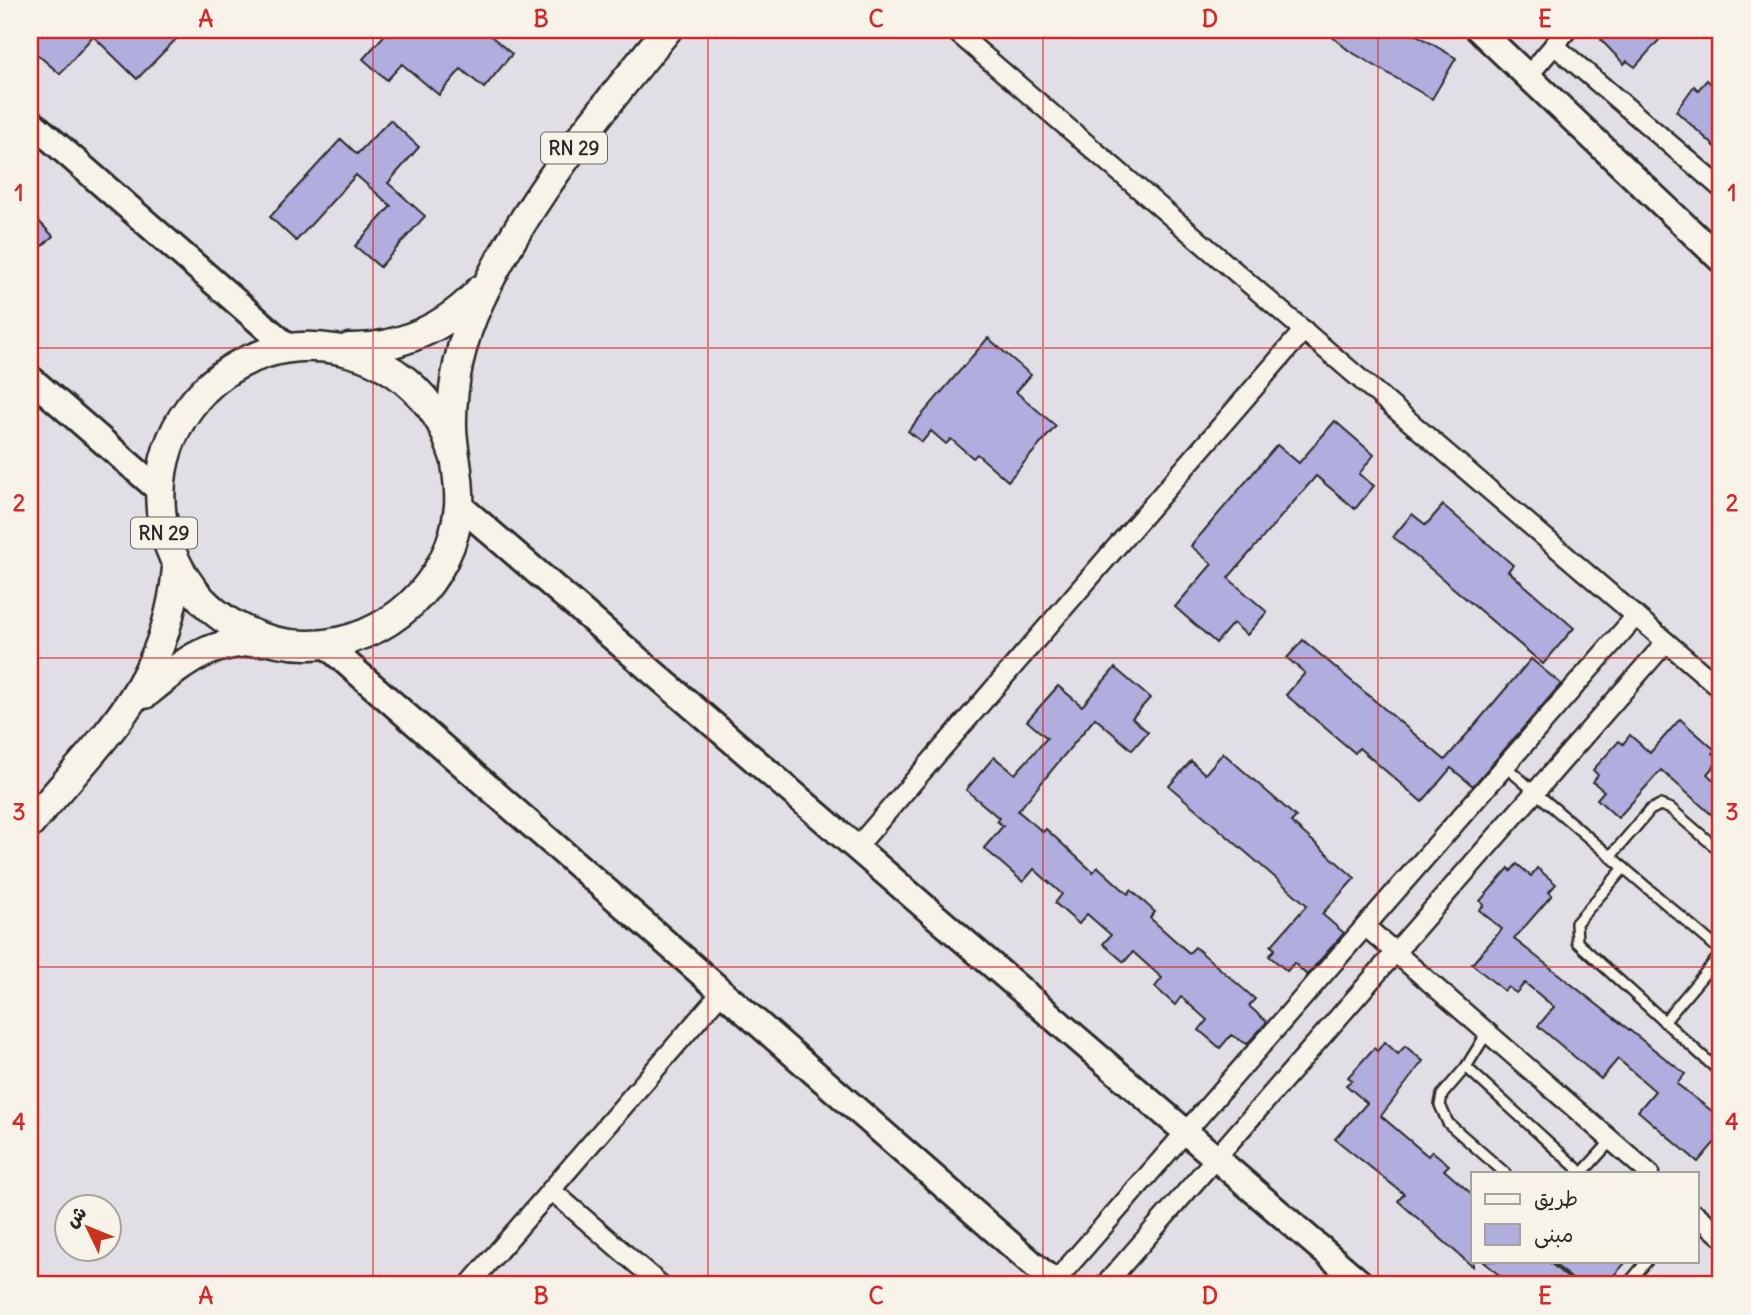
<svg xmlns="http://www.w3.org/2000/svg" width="1751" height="1315" font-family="Delius,'Playpen Sans Arabic',sans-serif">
<rect width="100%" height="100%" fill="#e2dee5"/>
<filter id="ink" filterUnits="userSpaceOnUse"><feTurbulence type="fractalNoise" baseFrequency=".0143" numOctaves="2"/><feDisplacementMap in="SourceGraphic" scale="14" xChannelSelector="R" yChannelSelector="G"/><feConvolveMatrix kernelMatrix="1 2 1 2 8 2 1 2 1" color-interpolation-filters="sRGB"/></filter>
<g filter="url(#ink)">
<g fill="#b0addf" stroke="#2b2b2b" stroke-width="2">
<polygon points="30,30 185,30 137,79 93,36 60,74 30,48"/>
<polygon points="389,30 484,30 512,54 484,88 461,69 439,95 402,64 387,80 363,59"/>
<polygon points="1324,30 1408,30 1456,58 1432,99 1348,50"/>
<polygon points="1611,30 1668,30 1635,67 1627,61 1624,64 1601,40"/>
<polygon points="1707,80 1721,93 1721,152 1676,111 1694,86 1698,90"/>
<polygon points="390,120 419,147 388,183 425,216 380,267 355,246 391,206 356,175 296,241 270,217 341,139 357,154"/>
<polygon points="30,212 53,236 39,249 30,240"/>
<polygon points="988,338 1031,375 1016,392 1056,426 1008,481 977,454 973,458 951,439 946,444 931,431 922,442 908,431"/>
<polygon points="1335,421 1374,455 1359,474 1374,486 1355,509 1316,476 1228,578 1267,612 1247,635 1233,623 1216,643 1175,607 1212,564 1191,546 1277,445 1299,463"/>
<polygon points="1443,505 1513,565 1508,571 1574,628 1543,664 1393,537 1412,514 1426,525"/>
<polygon points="1303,640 1445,760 1531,659 1561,684 1473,786 1451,768 1422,802 1359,748 1355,753 1286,695 1305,673 1287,658"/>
<polygon points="1115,668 1150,698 1132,718 1148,732 1132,750 1095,718 1018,811 1043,832 1046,829 1093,872 1098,867 1128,894 1131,890 1155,912 1150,918 1189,953 1195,947 1255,999 1249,1006 1267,1022 1247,1044 1231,1035 1220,1048 1199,1030 1207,1020 1181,997 1175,1005 1155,987 1162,978 1133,952 1124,962 1103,944 1111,935 1087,914 1079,924 1055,903 1062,894 1034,869 1023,882 984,848 1003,826 997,821 999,818 966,790 994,757 1015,774 1047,738 1027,721 1058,686 1082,706"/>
<polygon points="1680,719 1715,750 1713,753 1720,759 1707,774 1721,787 1721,823 1661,770 1618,818 1597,799 1604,791 1593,782 1598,775 1593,770 1619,741 1623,744 1630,735 1650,753"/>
<polygon points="1223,753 1296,817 1291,822 1355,878 1322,914 1344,933 1307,975 1294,963 1287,971 1269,956 1275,949 1271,946 1307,905 1169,786 1191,761 1205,774"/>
<polygon points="1517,864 1531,876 1537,868 1556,884 1549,892 1552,895 1514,939 1685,1074 1677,1084 1721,1118 1721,1148 1714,1143 1698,1162 1638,1111 1655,1091 1618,1059 1601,1079 1538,1026 1554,1007 1525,983 1516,993 1508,987 1504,991 1472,964 1502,929 1479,910 1484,905 1480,901 1509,868 1511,871"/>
<polygon points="1385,1042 1398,1054 1405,1046 1423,1061 1381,1116 1428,1156 1432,1151 1449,1165 1444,1170 1473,1195 1473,1267 1398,1201 1404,1194 1335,1139 1367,1103 1346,1085 1352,1080 1348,1077 1374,1048 1377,1051"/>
<polygon points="1483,1261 1548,1261 1576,1285 1510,1285"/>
<polygon points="1551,1261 1627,1261 1605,1285 1579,1285"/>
</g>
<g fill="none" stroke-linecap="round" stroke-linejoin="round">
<g stroke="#2b2b2b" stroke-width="14">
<g id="lane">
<polyline points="1506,767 1721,951"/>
<polyline points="1610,857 1650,810 1660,805 1671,809 1721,852"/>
<polyline points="1624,868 1576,923 1577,942 1721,1073"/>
<polyline points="1664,1022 1721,954"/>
<polyline points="1487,1033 1466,1067 1442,1095 1440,1105 1448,1123 1505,1173"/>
<polyline points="1466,1067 1582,1173"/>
<polyline points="1582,1173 1611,1141"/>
<polyline points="1627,1285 1647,1261"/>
</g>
</g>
<g stroke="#2b2b2b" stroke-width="23">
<g id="street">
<polyline points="954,30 1721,689"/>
<polyline points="1554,45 1721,188"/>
<polyline points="1528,76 1567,30"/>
<polyline points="856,848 1304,330"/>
<polyline points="1366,927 1649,1173"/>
<polyline points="551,1190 661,1285"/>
<polyline points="1697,1215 1721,1236"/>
<polyline points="469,1285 721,993"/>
<polyline points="1052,1285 1636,616"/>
<polyline points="1105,1285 1666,642"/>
</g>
</g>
<g stroke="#2b2b2b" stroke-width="30">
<g id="secondary">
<polyline points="1479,30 1721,260"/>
<polyline points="30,121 288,347"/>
<polyline points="30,378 159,490"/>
<polyline points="459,505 1363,1285"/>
<polyline points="326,645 1057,1285"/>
</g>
</g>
<g stroke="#2b2b2b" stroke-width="33">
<g id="primary">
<path d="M 349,348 C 398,349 448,327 480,290"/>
<path d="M 455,458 C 450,445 446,430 438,418 C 421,390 393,367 362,356 C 218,307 102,466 192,588 C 219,624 265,646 310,645 C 387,644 452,583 459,506 C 461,481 453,453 452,428 C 451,385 461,340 479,302 C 525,202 598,114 667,30"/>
<path d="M 145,694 C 187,660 207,642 263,641"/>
<path d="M 30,824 C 101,739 167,685 177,568"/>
</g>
</g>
<use href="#lane" stroke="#f7f3e8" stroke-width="9"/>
<use href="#street" stroke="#f7f3e8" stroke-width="18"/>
<use href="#secondary" stroke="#f7f3e8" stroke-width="24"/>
<use href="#primary" stroke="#f7f3e8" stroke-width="28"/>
</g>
</g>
<path fill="none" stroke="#d62828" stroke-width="2" stroke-opacity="0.55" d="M 373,30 L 373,1285M 708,30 L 708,1285M 1043,30 L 1043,1285M 1378,30 L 1378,1285M 30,348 L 1721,348M 30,658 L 1721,658M 30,967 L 1721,967"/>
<g text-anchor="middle" stroke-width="7" stroke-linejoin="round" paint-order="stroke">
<g fill="#f7f3e8" stroke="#686764" stroke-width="2">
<rect x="541" y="132.5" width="66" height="31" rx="5"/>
<rect x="131" y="517.5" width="66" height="31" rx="5"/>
</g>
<g font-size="19" font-weight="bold" fill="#2b2b2b">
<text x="574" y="155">RN 29</text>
<text x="164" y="540">RN 29</text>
</g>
</g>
<rect width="1751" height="1315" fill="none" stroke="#f7f3e8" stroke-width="77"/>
<rect x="1471" y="1172" width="228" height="91" fill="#f7f3e8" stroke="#a5a39c" stroke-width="2"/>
<rect x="1485" y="1194" width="35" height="10" fill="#f7f3e8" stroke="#a5a39c" stroke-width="2"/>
<text x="1534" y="1206" font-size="21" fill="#2b2b2b">طريق</text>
<rect x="1485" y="1224" width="35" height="21" fill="#b0addf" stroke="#a5a39c" stroke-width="2"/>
<text x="1534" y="1242" font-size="21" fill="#2b2b2b">مبنى</text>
<g transform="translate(88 1228) rotate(313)"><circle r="33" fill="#f7f3e8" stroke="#a5a39c" stroke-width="2"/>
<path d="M0-5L12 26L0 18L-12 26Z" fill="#c8321e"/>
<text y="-10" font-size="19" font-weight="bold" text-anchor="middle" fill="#2b2b2b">ش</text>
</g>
<rect x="38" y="38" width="1674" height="1238" fill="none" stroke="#d62828" stroke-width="2.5"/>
<g font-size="23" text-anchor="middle" font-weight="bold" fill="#d62828">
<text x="206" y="27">A</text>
<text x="541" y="27">B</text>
<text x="876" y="27">C</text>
<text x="1210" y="27">D</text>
<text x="1545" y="27">E</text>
<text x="19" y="201">1</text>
<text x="1732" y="201">1</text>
<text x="19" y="511">2</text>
<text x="1732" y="511">2</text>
<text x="19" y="820">3</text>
<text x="1732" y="820">3</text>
<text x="19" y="1130">4</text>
<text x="1732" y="1130">4</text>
<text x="206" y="1304">A</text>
<text x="541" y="1304">B</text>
<text x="876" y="1304">C</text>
<text x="1210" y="1304">D</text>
<text x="1545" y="1304">E</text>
</g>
</svg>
